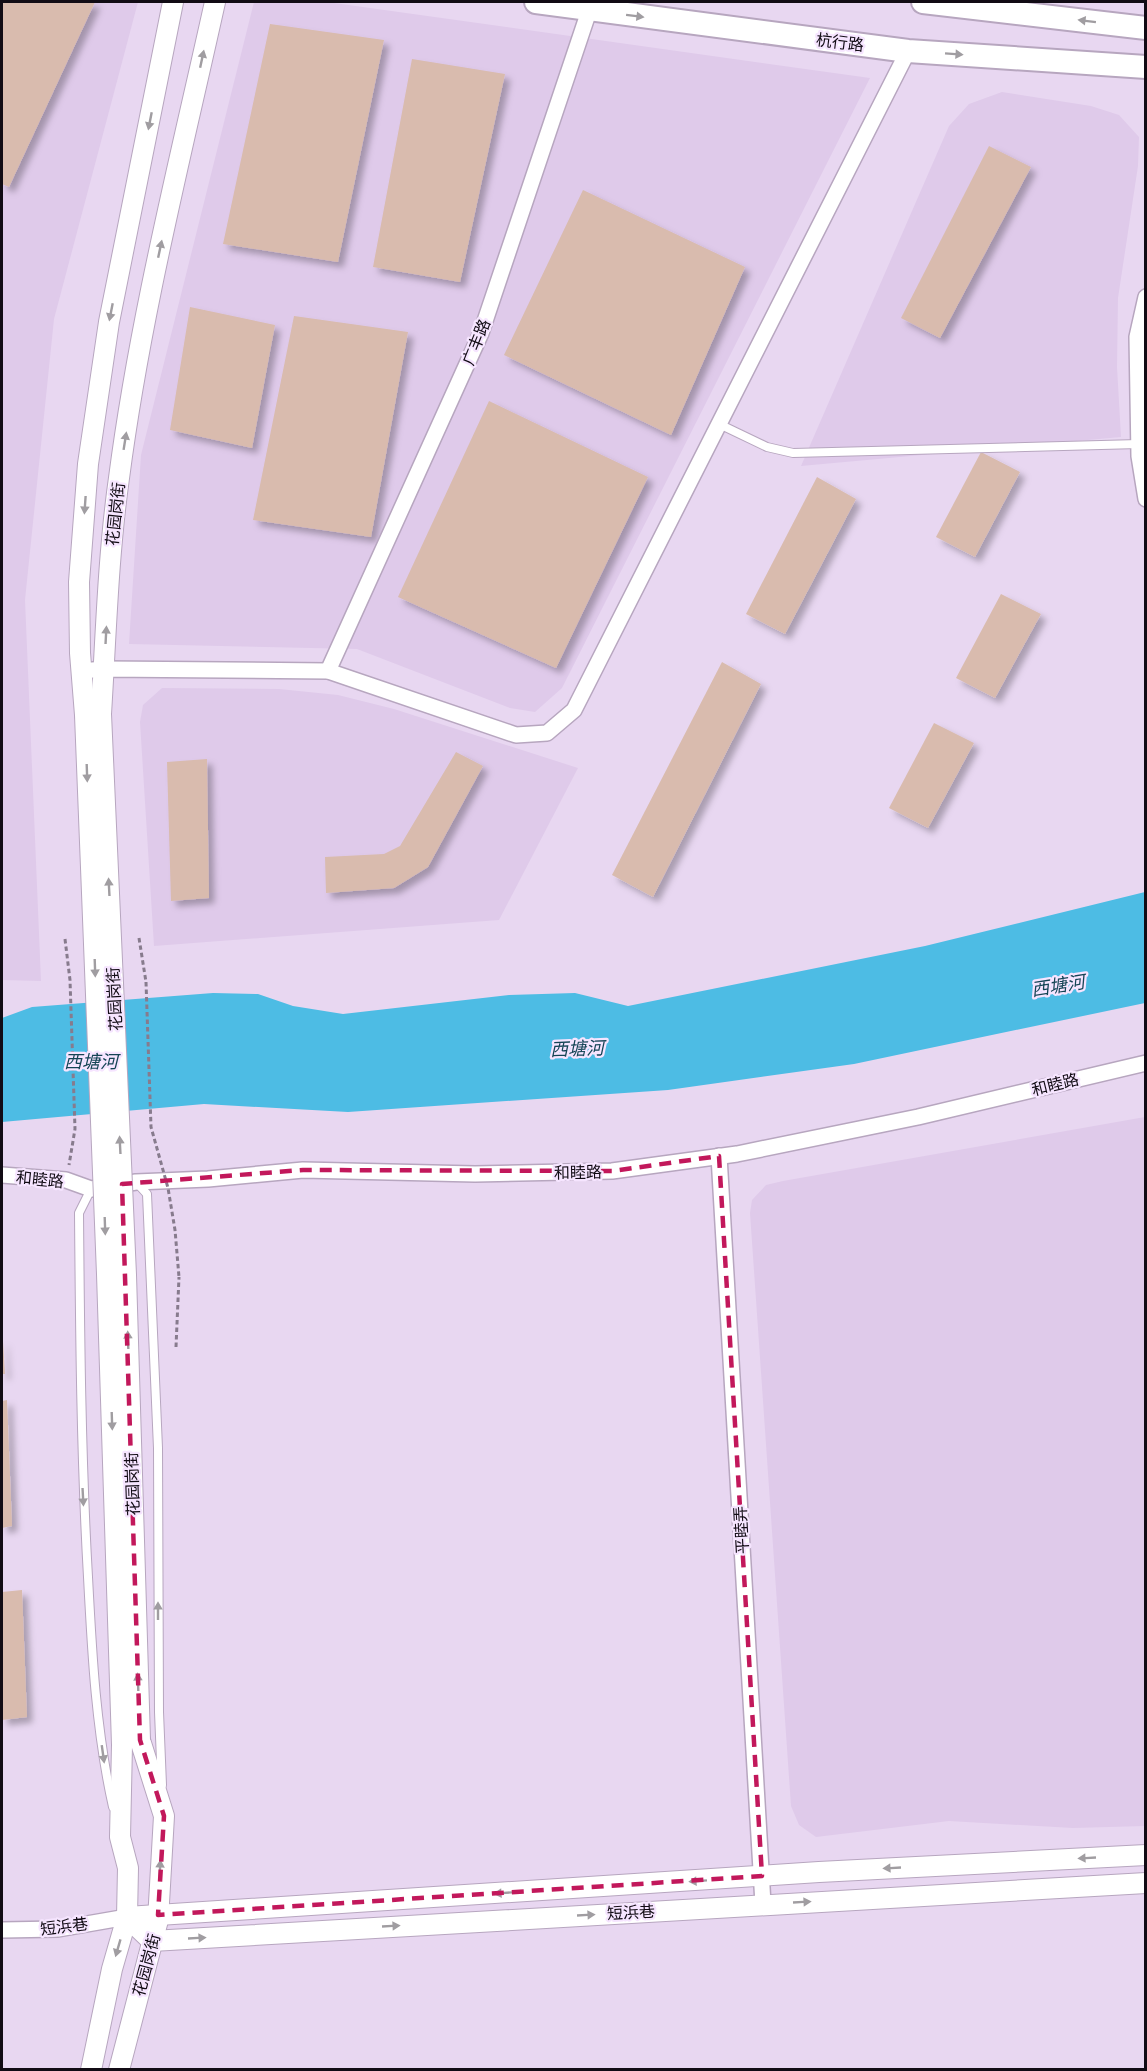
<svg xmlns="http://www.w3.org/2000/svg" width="1147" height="2071" font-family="Quicksand,'Noto Sans SC',sans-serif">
<defs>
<filter id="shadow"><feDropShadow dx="5.5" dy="5.5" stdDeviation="3" flood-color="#0004"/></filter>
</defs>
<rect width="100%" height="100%" fill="#e8d7f1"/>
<g fill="#dfcaea">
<polygon points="2,2 138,2 54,319 25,600 41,981 2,980"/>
<polygon points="254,2 327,2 870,78 562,688 535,712 510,708 357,649 129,644 141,455"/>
<polygon points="1002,92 1091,106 1119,115 1139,137 1138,166 1118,298 1117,367 1121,437 801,466 949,126 969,104"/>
<polygon points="162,688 279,689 338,695 394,709 578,768 499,920 154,946 140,722 143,705"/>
<polygon points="1145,1117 1145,1826 1073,1828 949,1821 816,1837 799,1825 791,1806 750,1213 752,1200 766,1185 783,1181"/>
</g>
<polygon fill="#4dbce4" points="1145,892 1145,1003 854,1064 668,1090 348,1112 204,1104 2,1122 2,1018 32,1007 213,993 258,994 293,1006 343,1014 509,995 575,993 628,1006 925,946"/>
<g fill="#d9bbae" filter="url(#shadow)">
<polygon points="2,2 95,2 9,187 2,184"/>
<polygon points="270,24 384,40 338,262 223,244"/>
<polygon points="412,59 505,74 460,282 373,267"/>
<polygon points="989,146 1031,167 940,338 901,318"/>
<polygon points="583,190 745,267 671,435 504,355"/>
<polygon points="190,307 275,325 252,448 170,430"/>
<polygon points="294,316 408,332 371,537 253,520"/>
<polygon points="489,401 648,477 556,668 398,597"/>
<polygon points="981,452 1020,472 975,557 936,537"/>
<polygon points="817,477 856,499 785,634 746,614"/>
<polygon points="1001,594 1041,614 995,698 956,678"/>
<polygon points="722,662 761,684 653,897 612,875"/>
<polygon points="934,723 974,743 928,828 889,808"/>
<polygon points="456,752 483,766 428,867 394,888 326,893 325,857 384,854 400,846"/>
<polygon points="207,759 209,898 171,901 167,762"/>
<polygon points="2,1341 3,1341 5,1374 2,1374"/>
<polygon points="7,1400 12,1526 2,1528 2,1401"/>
<polygon points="22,1590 27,1717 2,1720 2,1592"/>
</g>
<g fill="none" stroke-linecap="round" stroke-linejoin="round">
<g stroke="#b7a6bf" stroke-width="10">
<g id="service">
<polyline points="719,424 767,447 793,453 1139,444"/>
<polyline points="137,1183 147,1194 158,1448 159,1712 162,1785"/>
<path d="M 91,1189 L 79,1213 C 80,1334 81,1456 88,1577 C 92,1654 96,1731 113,1807"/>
</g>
</g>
<g stroke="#b7a6bf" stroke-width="18">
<g id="minor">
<polyline points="1146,297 1137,337 1139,456 1146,499"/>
<polyline points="81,671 104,669 328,671 516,735 547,733 574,710 908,51"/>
<polyline points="328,671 481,333 592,2"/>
<polyline points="719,1156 763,1904"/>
<polyline points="2,1175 66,1180 91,1189 136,1182 208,1179 303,1170 475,1174 612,1171 737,1154 918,1117 1146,1063"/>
<polyline points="2,1930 58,1929 127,1917"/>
</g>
</g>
<g stroke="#b7a6bf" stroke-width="22">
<g id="tertiary">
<path d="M 101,714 C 106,635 108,556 119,478 C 140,317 180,160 215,2"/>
<polyline points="85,715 80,653 79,582 88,464 109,322 173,2"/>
<polyline points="127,1917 152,1941 1146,1883"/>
<polyline points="127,1917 819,1872 1146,1855"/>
<polyline points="91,2070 112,1969 127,1917 128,1868 120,1837 122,1745"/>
<polyline points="119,2070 158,1920 164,1816 140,1740"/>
</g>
</g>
<g stroke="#b7a6bf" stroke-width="26">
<g id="secondary">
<polyline points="536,2 908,51 1146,67"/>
<polyline points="923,2 1146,28"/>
</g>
</g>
<g stroke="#877b8d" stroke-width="3" stroke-dasharray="4.5 3" stroke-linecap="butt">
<polyline points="139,938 146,982"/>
<polyline points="65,939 70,980 75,1129 69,1165"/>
<polyline points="176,1347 179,1277"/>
</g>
<use href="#service" stroke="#fff" stroke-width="8"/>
<use href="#minor" stroke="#fff" stroke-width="15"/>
<use href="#tertiary" stroke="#fff" stroke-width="20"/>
<use href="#secondary" stroke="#fff" stroke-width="22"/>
<g stroke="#b7a6bf" stroke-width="22" stroke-linecap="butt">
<g id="tertiary-bridge">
<polyline points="101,714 126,1275 140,1740"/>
<polyline points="85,715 107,1274 122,1745"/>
</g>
</g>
<polyline stroke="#877b8d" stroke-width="3" stroke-dasharray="4.5 3" stroke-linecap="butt" points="146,982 151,1127 168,1188 175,1230 179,1277"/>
<use href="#tertiary-bridge" stroke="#fff" stroke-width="20"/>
</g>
<defs><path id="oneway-solid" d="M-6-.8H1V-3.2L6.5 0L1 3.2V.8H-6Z" transform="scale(1.5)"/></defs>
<g fill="#a09da1">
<use href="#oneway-solid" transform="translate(635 16) rotate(7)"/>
<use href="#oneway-solid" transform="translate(1087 21) rotate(-173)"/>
<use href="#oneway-solid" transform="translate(954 54) rotate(4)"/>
<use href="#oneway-solid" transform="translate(202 59) rotate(-78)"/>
<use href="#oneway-solid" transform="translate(150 121) rotate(101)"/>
<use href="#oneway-solid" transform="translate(160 249) rotate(-78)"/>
<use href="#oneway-solid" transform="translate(111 312) rotate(101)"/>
<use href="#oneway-solid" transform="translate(125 441) rotate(-81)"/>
<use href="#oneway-solid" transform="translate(85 505) rotate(94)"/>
<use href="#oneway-solid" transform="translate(106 635) rotate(-87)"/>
<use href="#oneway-solid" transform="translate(87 773) rotate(88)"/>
<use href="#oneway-solid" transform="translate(109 887) rotate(-93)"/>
<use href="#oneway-solid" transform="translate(95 968) rotate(88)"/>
<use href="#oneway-solid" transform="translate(120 1145) rotate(-93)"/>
<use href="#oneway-solid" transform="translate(105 1226) rotate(88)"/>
<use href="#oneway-solid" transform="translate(128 1340) rotate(-92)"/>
<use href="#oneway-solid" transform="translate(112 1421) rotate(88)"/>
<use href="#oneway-solid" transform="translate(83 1497) rotate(87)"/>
<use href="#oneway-solid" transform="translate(158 1611) rotate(-90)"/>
<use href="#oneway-solid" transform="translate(138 1682) rotate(-92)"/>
<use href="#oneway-solid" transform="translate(103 1754) rotate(82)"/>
<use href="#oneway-solid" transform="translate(1087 1858) rotate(177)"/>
<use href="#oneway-solid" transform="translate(892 1868) rotate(177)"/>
<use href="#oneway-solid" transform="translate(160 1869) rotate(-87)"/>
<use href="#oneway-solid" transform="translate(698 1881) rotate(176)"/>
<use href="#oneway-solid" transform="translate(503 1893) rotate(176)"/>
<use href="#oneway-solid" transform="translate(802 1902) rotate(-3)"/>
<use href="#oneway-solid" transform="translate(586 1915) rotate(-3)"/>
<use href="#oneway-solid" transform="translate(391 1926) rotate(-3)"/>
<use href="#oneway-solid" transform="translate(197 1938) rotate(-3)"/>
<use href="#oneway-solid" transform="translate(118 1948) rotate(106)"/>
</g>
<path fill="none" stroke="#c2185b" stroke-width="4.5" stroke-dasharray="12 8" stroke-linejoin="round" d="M 719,1156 L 762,1876 L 158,1915 L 164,1816 L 140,1740 L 122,1184 L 303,1170 L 612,1171 Z"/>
<g text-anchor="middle" stroke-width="4.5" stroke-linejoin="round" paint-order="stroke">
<g font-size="16" fill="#110b14" stroke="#f6e5ff">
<text transform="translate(840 42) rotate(7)" y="6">杭行路</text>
<text transform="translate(476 342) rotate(-68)" y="6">广丰路</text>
<text transform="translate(115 514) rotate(-84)" y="6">花园岗街</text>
<text transform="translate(114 999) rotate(-93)" y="6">花园岗街</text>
<text transform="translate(1055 1084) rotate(-14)" y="6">和睦路</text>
<text transform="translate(578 1172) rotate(-1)" y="6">和睦路</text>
<text transform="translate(40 1179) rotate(6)" y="6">和睦路</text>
<text transform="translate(132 1484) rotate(-92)" y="6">花园岗街</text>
<text transform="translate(741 1530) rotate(-93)" y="6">平睦弄</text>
<text transform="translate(631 1912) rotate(-3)" y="6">短浜巷</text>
<text transform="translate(64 1926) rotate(-7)" y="6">短浜巷</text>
<text transform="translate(146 1965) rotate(-75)" y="6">花园岗街</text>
</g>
<g font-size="18" font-style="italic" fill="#144455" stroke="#f6e5ff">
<text transform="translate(1058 986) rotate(-9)" y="6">西塘河</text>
<text transform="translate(577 1049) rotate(-2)" y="6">西塘河</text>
<text x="91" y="1068">西塘河</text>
</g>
</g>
<rect width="1147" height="2071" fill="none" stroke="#110b14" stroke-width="6"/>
</svg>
